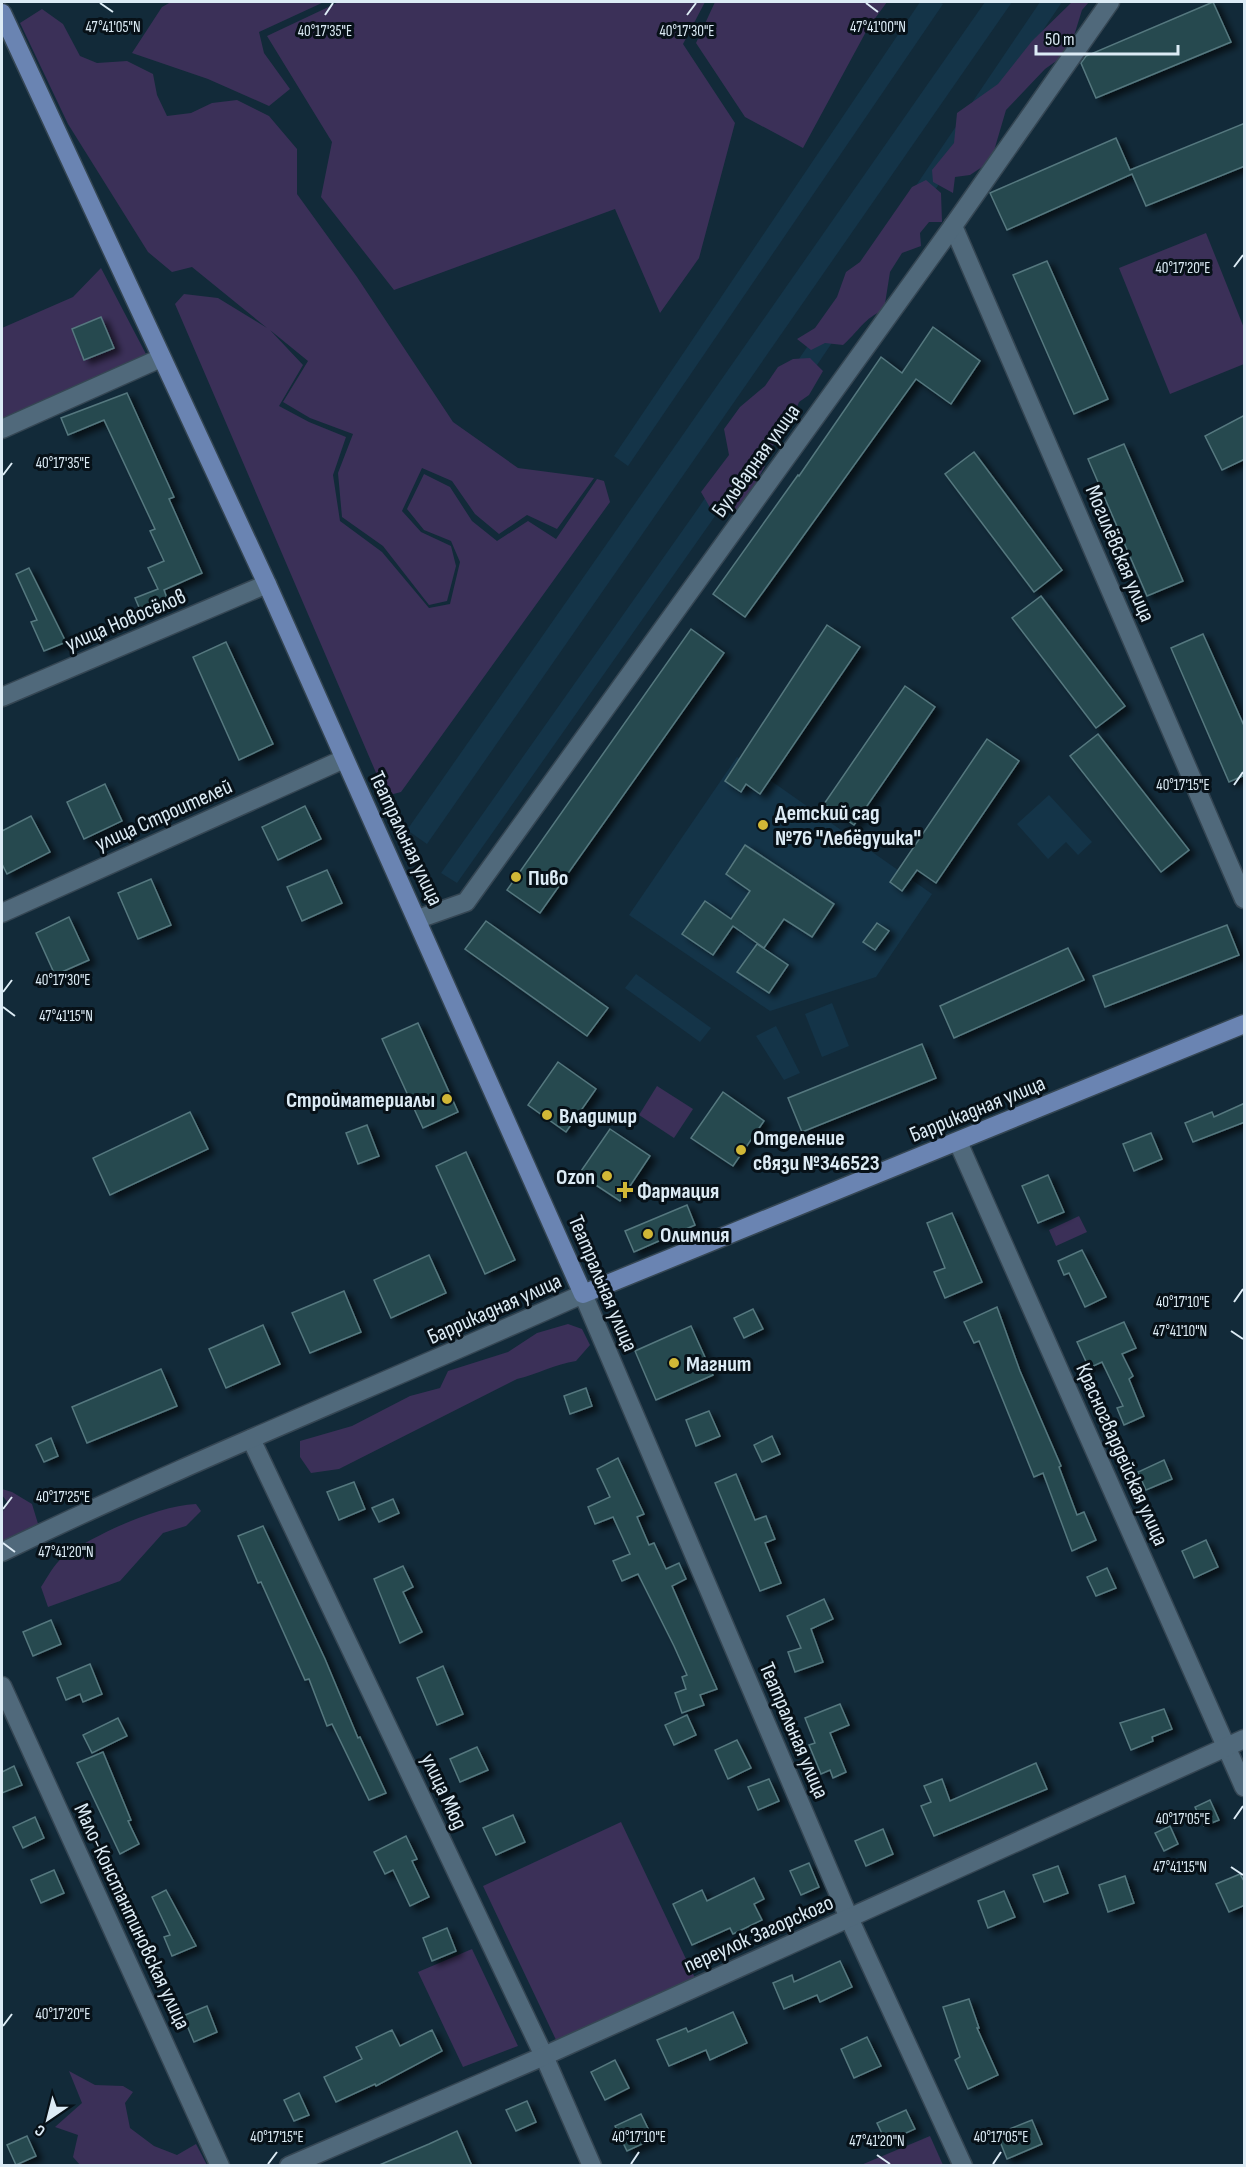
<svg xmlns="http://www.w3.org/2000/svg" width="1246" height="2167" font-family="'Sofia Sans Condensed',sans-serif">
<defs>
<filter id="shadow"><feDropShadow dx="6" dy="4" stdDeviation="3" flood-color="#0009"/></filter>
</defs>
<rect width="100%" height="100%" fill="#122a39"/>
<g fill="#143448">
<polygon points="920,2 939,2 943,4 628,466 614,456"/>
<polygon points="985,2 1012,2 427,844 407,830"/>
<polygon points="1040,2 1062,2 713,519 457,883 441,873 697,510"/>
<polygon points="737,757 932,894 876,977 770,1011 629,915"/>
<polygon points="1049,795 1092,842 1078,855 1066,842 1048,859 1017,824"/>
<polygon points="636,974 711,1028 700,1042 625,988"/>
<polygon points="832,1003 849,1046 822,1057 805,1014"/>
<polygon points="776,1026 800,1073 784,1080 756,1036"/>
</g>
<g fill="#3b3058">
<polygon points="171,2 324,2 259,32 264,53 290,89 269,106 208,79 132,53 162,7"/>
<polygon points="339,2 705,2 683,44 735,123 699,258 660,313 615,209 394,290 321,197 332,142 267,36"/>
<polygon points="715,2 887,2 868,28 803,148 745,117 696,43"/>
<polygon points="1072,2 1089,2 1082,10 1069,52 1045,69 1006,110 991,161 970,175 955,177 953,193 933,182 932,170 954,143 957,113 998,84 1032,41"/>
<polygon points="42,9 63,24 80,56 97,63 127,61 153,74 157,95 167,116 191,113 212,103 237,100 269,116 297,149 297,194 357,277 453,422 518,468 594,478 557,529 527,515 499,534 475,514 452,481 422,468 402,511 421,532 451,546 456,566 447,601 429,605 383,546 342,517 338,473 353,434 310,418 283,402 308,361 270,330 303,365 279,406 309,422 346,437 333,475 340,521 382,552 429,608 450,604 460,562 451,541 424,530 407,509 424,474 450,487 472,521 497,541 528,521 556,539 597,479 604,481 610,502 401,792 386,796 175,304 184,294 218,298 267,328 192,267 172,272 148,252 68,124 20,23"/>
<path d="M 926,180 L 941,193 L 942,222 L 929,222 L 920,233 L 921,246 L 902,253 L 890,272 L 884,310 C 864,318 859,331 843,345 L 825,343 L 811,350 L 797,339 L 815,328 L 837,297 L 846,272 L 860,262 L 912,187 Z"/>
<polygon points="1206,233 1244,328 1244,364 1170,394 1119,268"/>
<polygon points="101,268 147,356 2,420 2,328 73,297"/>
<polygon points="810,358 823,371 809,395 799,402 792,421 762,460 765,466 742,508 731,512 712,511 701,492 729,455 724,429 740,407 765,386 778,367 793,359"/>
<polygon points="657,1086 693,1109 674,1138 639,1115"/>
<polygon points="1079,1216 1087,1232 1056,1246 1049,1230"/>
<path d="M 568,1324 L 582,1329 L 590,1345 L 576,1361 C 555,1364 538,1374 517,1379 L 339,1469 L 311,1473 L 300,1457 L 300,1441 L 352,1426 L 410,1396 L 440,1388 L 448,1371 L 508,1352 L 537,1333 Z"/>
<polygon points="2,1489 12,1492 32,1504 39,1527 2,1548 2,1513 8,1503 2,1495"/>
<path d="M 196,1504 L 201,1511 L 186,1526 L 163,1533 L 120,1581 L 48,1607 L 41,1587 C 47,1578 54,1564 63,1557 C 96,1534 156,1506 196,1504 Z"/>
<polygon points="621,1822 695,1978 557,2042 483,1886"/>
<polygon points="472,1949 518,2046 463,2067 418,1972"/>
<polygon points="69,2071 95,2085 123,2086 133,2092 125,2103 130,2128 154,2146 177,2155 196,2144 207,2165 80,2165 73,2157 78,2135 55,2127 82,2103"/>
<polygon points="930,2136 943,2165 861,2165"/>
</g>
<g fill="#27494f" stroke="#55787f" stroke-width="1.5" filter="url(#shadow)">
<polygon points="1213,2 1231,42 1096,98 1081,63 1086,56"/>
<polygon points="1245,123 1245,166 1146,206 1132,174 1007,230 990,193 1116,138 1130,170"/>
<polygon points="1047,261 1108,399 1074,414 1013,275"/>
<polygon points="101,317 114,348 84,360 72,329"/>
<polygon points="933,327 980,361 951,404 916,379 745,617 713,594 798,475 799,476 881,357 902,373"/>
<polygon points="127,393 174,497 169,499 202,573 164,590 168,601 141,612 135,598 158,589 148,568 164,561 150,531 155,529 104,420 68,435 61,418"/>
<polygon points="1245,415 1245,459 1222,470 1205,436"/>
<polygon points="1124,444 1183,581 1147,596 1088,459"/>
<polygon points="974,452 1062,570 1034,592 945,474"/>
<polygon points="29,568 66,642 44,651 31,622 37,620 16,574"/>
<polygon points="1041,596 1125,706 1096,728 1012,618"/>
<polygon points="827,625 860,647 760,794 746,784 741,792 725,781"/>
<polygon points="691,629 724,653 540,913 507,890"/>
<polygon points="1203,634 1245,728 1245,775 1229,782 1171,648"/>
<polygon points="226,642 273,744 239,760 193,657"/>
<polygon points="905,686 935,707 854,825 824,804"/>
<polygon points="1098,734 1189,850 1161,872 1070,756"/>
<polygon points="987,739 1019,761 936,883 917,870 902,891 890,882"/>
<polygon points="105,784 122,821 84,839 67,802"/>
<polygon points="305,806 321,839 278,860 262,827"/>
<polygon points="31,816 50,852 7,874 2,864 2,831"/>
<polygon points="745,845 834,904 812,937 784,919 764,948 733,926 713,955 682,934 705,901 731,919 750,891 726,874"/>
<polygon points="327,870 342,903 302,921 287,887"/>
<polygon points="151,879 171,925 138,939 118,893"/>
<polygon points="69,917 89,960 55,975 36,933"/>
<polygon points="486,921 608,1008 587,1036 465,949"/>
<polygon points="877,923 889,931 875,950 863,942"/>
<polygon points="1227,925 1239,955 1105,1007 1093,976"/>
<polygon points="757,944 788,965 769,993 737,972"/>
<polygon points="1068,948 1084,980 954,1038 940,1006"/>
<polygon points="418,1023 458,1112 423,1128 382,1039"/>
<polygon points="922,1044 936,1078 802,1132 788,1098"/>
<polygon points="558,1062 596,1089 566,1132 528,1105"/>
<polygon points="723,1092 764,1121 733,1166 691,1138"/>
<polygon points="1245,1103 1245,1122 1193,1142 1185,1123 1212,1112 1214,1117"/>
<polygon points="190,1112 208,1149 110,1195 93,1158"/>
<polygon points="367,1125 379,1156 358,1164 346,1133"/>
<polygon points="610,1129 650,1156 620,1201 579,1174"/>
<polygon points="1151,1133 1162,1159 1134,1171 1123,1144"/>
<polygon points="466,1152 515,1260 485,1274 436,1166"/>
<polygon points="1048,1175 1064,1212 1038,1223 1022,1186"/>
<polygon points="687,1205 695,1225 634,1252 625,1231"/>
<polygon points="952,1213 982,1282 945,1298 934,1272 945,1268 927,1223"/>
<polygon points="1082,1250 1106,1297 1085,1307 1069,1273 1064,1275 1058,1261"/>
<polygon points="429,1255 446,1293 391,1318 374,1280"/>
<polygon points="344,1291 361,1332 310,1353 292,1313"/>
<polygon points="997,1307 1020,1371 1061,1466 1059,1467 1077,1515 1084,1512 1096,1540 1072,1551 1043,1473 1034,1477 979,1341 974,1343 964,1322"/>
<polygon points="753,1309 763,1329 744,1338 734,1318"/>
<polygon points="1124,1322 1136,1348 1122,1354 1133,1376 1129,1379 1144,1416 1124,1425 1117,1408 1123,1406 1102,1362 1089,1368 1077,1342"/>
<polygon points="263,1325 280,1364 226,1388 209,1349"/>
<polygon points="691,1326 713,1375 656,1400 635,1351"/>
<polygon points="161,1369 177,1406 87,1443 72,1407"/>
<polygon points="586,1388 592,1406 570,1414 564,1396"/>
<polygon points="709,1411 720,1436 696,1446 686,1420"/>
<polygon points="772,1436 780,1454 762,1462 754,1445"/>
<polygon points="51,1438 58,1456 44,1462 36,1445"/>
<polygon points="618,1458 644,1514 637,1517 649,1545 654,1543 666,1569 679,1563 686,1579 672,1586 717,1689 700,1695 704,1705 682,1713 675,1693 686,1689 682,1677 687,1675 674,1646 638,1574 622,1581 613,1561 630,1554 613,1517 595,1524 588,1507 610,1497 597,1469"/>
<polygon points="1164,1460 1172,1479 1146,1490 1138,1472"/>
<polygon points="736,1474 755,1520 766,1516 775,1539 765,1543 781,1583 760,1591 715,1483"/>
<polygon points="354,1482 365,1509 339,1520 327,1492"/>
<polygon points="393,1499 399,1513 379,1522 372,1508"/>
<polygon points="263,1526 325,1659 358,1738 360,1737 386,1793 369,1800 332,1724 327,1726 309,1679 305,1680 261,1582 258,1583 238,1536"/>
<polygon points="1206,1540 1218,1567 1194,1578 1182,1551"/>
<polygon points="403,1566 413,1587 403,1592 422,1632 400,1643 374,1579"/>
<polygon points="1107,1568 1116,1588 1096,1596 1087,1577"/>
<polygon points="824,1599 833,1619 811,1629 823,1662 795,1672 788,1652 801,1648 787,1616"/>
<polygon points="51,1620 61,1644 33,1656 23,1632"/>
<polygon points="90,1664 102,1694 83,1702 80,1694 66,1700 57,1678"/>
<polygon points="443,1666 463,1714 437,1725 417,1678"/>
<polygon points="840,1704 849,1725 830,1733 846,1772 833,1778 830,1770 821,1774 809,1745 815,1743 805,1718"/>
<polygon points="1164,1709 1172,1729 1152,1737 1153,1741 1131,1750 1120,1723"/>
<polygon points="687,1715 696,1735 674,1745 665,1725"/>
<polygon points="118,1718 127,1736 92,1753 83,1735"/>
<polygon points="737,1740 751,1768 728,1779 715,1750"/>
<polygon points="477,1747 488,1770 460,1782 450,1759"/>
<polygon points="103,1752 131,1820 128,1821 139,1844 120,1854 77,1763"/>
<polygon points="1036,1763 1047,1789 934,1836 921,1806 931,1802 924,1786 942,1779 950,1801"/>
<polygon points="14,1766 22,1785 2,1793 2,1772"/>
<polygon points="769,1779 779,1801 758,1810 748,1787"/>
<polygon points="1210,1800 1219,1820 1204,1826 1195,1807"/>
<polygon points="513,1815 525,1842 496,1855 483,1828"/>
<polygon points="35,1817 44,1838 23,1848 13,1827"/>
<polygon points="1170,1826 1178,1844 1164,1851 1155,1833"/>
<polygon points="883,1829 893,1854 866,1866 855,1841"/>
<polygon points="406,1836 417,1859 412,1861 429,1897 410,1906 393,1870 385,1874 374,1852"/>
<polygon points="809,1863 819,1887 801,1895 790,1871"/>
<polygon points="1058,1866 1068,1893 1044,1902 1033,1875"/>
<polygon points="54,1870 64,1893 41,1903 31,1880"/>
<polygon points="1240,1874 1245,1883 1245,1905 1229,1912 1216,1884"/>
<polygon points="1125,1876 1134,1903 1108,1912 1099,1885"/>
<polygon points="754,1878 764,1899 754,1904 762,1920 733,1934 730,1928 692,1945 673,1904 702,1890 707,1901"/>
<polygon points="166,1890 196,1946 172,1956 164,1937 170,1935 152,1897"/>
<polygon points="1004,1891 1015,1917 988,1928 978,1901"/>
<polygon points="447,1928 456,1951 432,1961 423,1938"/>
<polygon points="840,1961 852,1987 820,2002 817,1995 784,2009 773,1983 792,1975 794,1982"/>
<polygon points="969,1999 979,2028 977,2028 998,2075 968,2089 955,2060 960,2057 943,2007"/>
<polygon points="207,2006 217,2032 194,2042 183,2016"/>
<polygon points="733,2012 747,2043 710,2060 706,2050 669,2066 657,2040 686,2028 688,2032"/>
<polygon points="392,2030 400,2046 432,2030 442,2051 376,2086 375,2084 336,2102 324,2077 362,2059 356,2047"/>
<polygon points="867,2037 881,2066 854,2078 841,2049"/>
<polygon points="615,2060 629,2088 605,2100 591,2072"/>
<polygon points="299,2093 309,2115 294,2121 284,2100"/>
<polygon points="527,2101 536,2122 516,2131 506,2110"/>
<polygon points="906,2110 915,2129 886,2142 877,2123"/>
<polygon points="641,2114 653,2139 627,2151 615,2126"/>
<polygon points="1032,2120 1042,2144 1007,2159 997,2134"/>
<polygon points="457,2131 472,2166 377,2166 429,2144"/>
<polygon points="27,2136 36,2156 16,2165 7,2145"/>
</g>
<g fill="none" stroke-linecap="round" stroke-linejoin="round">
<g stroke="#354653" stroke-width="21">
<g id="minor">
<polyline points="953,226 1244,899"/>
<polyline points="2,429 161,358"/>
<polyline points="2,697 267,584"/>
<polyline points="2,913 344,759"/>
<polyline points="418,919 466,902 953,226 1110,2"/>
<polyline points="958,1142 1244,1787"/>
<polyline points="251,1439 544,2056 592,2166"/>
<path d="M 2,1552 C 192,1460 390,1381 583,1294 L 849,1918 L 963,2166"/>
<polyline points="2,1686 220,2166"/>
<polyline points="289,2166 544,2056 1244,1739"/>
</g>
</g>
<g stroke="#354653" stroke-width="21">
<polyline id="major" points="2,13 267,584 583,1294 1244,1024"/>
</g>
<use href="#minor" stroke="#50697b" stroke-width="18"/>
<use href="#major" stroke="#6a84b2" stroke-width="18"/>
</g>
<path fill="none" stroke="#dcebf5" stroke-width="2" d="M 100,3 L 113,12M 866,3 L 878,12M 325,15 L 333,3M 687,15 L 696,3M 1234,267 L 1243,255M 3,475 L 12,463M 1234,785 L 1243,772M 3,992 L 12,980M 3,1007 L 15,1016M 1234,1302 L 1243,1289M 1231,1331 L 1243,1339M 3,1509 L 12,1497M 3,1543 L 15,1552M 1234,1819 L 1243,1806M 1231,1867 L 1243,1875M 3,2026 L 12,2014M 877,2155 L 890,2164M 268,2164 L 277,2152M 631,2164 L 639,2152M 993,2164 L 1001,2152"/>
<g fill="#d1b736" stroke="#071118" stroke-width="2">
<circle cx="763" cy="825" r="6"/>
<circle cx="516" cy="877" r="6"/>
<circle cx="447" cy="1099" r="6"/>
<circle cx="547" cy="1115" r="6"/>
<circle cx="741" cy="1150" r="6"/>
<circle cx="607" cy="1176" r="6"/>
<path d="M622 1181h6v6h6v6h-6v6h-6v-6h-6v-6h6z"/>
<circle cx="648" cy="1234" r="6"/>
<circle cx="674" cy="1363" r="6"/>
</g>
<g text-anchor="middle" stroke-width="6" stroke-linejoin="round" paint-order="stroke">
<g font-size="22" fill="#dcebf5" stroke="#071118">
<text transform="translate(755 460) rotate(-54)" y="8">Бульварная улица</text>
<text transform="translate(1121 553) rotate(67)" y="8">Могилёвская улица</text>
<text transform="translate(125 619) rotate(-23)" y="8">улица Новосёлов</text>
<text transform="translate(163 814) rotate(-24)" y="8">улица Строителей</text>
<text transform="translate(407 838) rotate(65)" y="8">Театральная улица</text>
<text transform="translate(977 1108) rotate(-22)" y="8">Баррикадная улица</text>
<text transform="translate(604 1283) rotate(67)" y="8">Театральная улица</text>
<text transform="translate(494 1308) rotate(-24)" y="8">Баррикадная улица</text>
<text transform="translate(1123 1454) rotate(66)" y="8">Красногвардейская улица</text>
<text transform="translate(795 1730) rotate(67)" y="8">Театральная улица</text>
<text transform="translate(445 1791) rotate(65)" y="8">улица Мюд</text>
<text transform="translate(133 1916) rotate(65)" y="8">Мало-Константиновская улица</text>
<text transform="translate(758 1933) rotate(-24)" y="8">переулок Загорского</text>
</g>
<g font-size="22" font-weight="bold" fill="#dcebf5" stroke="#071118" text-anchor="start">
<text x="775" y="820">Детский сад<tspan x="775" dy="25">№76 "Лебёдушка"</tspan></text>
<text x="528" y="885">Пиво</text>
<text x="435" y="1107" text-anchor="end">Стройматериалы</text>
<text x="559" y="1123">Владимир</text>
<text x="753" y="1145">Отделение<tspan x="753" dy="25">связи №346523</tspan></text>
<text x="595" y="1184" text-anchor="end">Ozon</text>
<text x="637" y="1198">Фармация</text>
<text x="660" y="1242">Олимпия</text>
<text x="686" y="1371">Магнит</text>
</g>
</g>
<g font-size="15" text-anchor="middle" fill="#dcebf5" stroke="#071118" stroke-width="6" stroke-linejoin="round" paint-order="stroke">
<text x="113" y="32">47°41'05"N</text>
<text x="878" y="32">47°41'00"N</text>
<text x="325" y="36">40°17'35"E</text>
<text x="687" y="36">40°17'30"E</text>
<text x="1183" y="273">40°17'20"E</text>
<text x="63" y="468">40°17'35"E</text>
<text x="1183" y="790">40°17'15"E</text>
<text x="63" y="985">40°17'30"E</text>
<text x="66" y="1021">47°41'15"N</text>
<text x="1183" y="1307">40°17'10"E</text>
<text x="1180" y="1336">47°41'10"N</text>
<text x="63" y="1502">40°17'25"E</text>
<text x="66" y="1557">47°41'20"N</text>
<text x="1183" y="1824">40°17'05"E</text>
<text x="1180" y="1872">47°41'15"N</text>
<text x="63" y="2019">40°17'20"E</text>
<text x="277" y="2142">40°17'15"E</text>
<text x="639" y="2142">40°17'10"E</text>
<text x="1001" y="2142">40°17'05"E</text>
<text x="877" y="2146">47°41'20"N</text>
</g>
<rect width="1246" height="2167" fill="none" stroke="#dcebf5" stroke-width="6"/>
<g transform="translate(48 2119) rotate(215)" stroke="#071118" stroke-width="4.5" paint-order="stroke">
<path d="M0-4.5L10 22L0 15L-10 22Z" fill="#dcebf5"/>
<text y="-9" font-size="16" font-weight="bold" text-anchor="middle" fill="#dcebf5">С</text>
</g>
<path d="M1036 45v9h142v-9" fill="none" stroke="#dcebf5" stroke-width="3"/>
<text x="1045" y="45" font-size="18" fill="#dcebf5" stroke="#071118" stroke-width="4.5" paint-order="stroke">50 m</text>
</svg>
